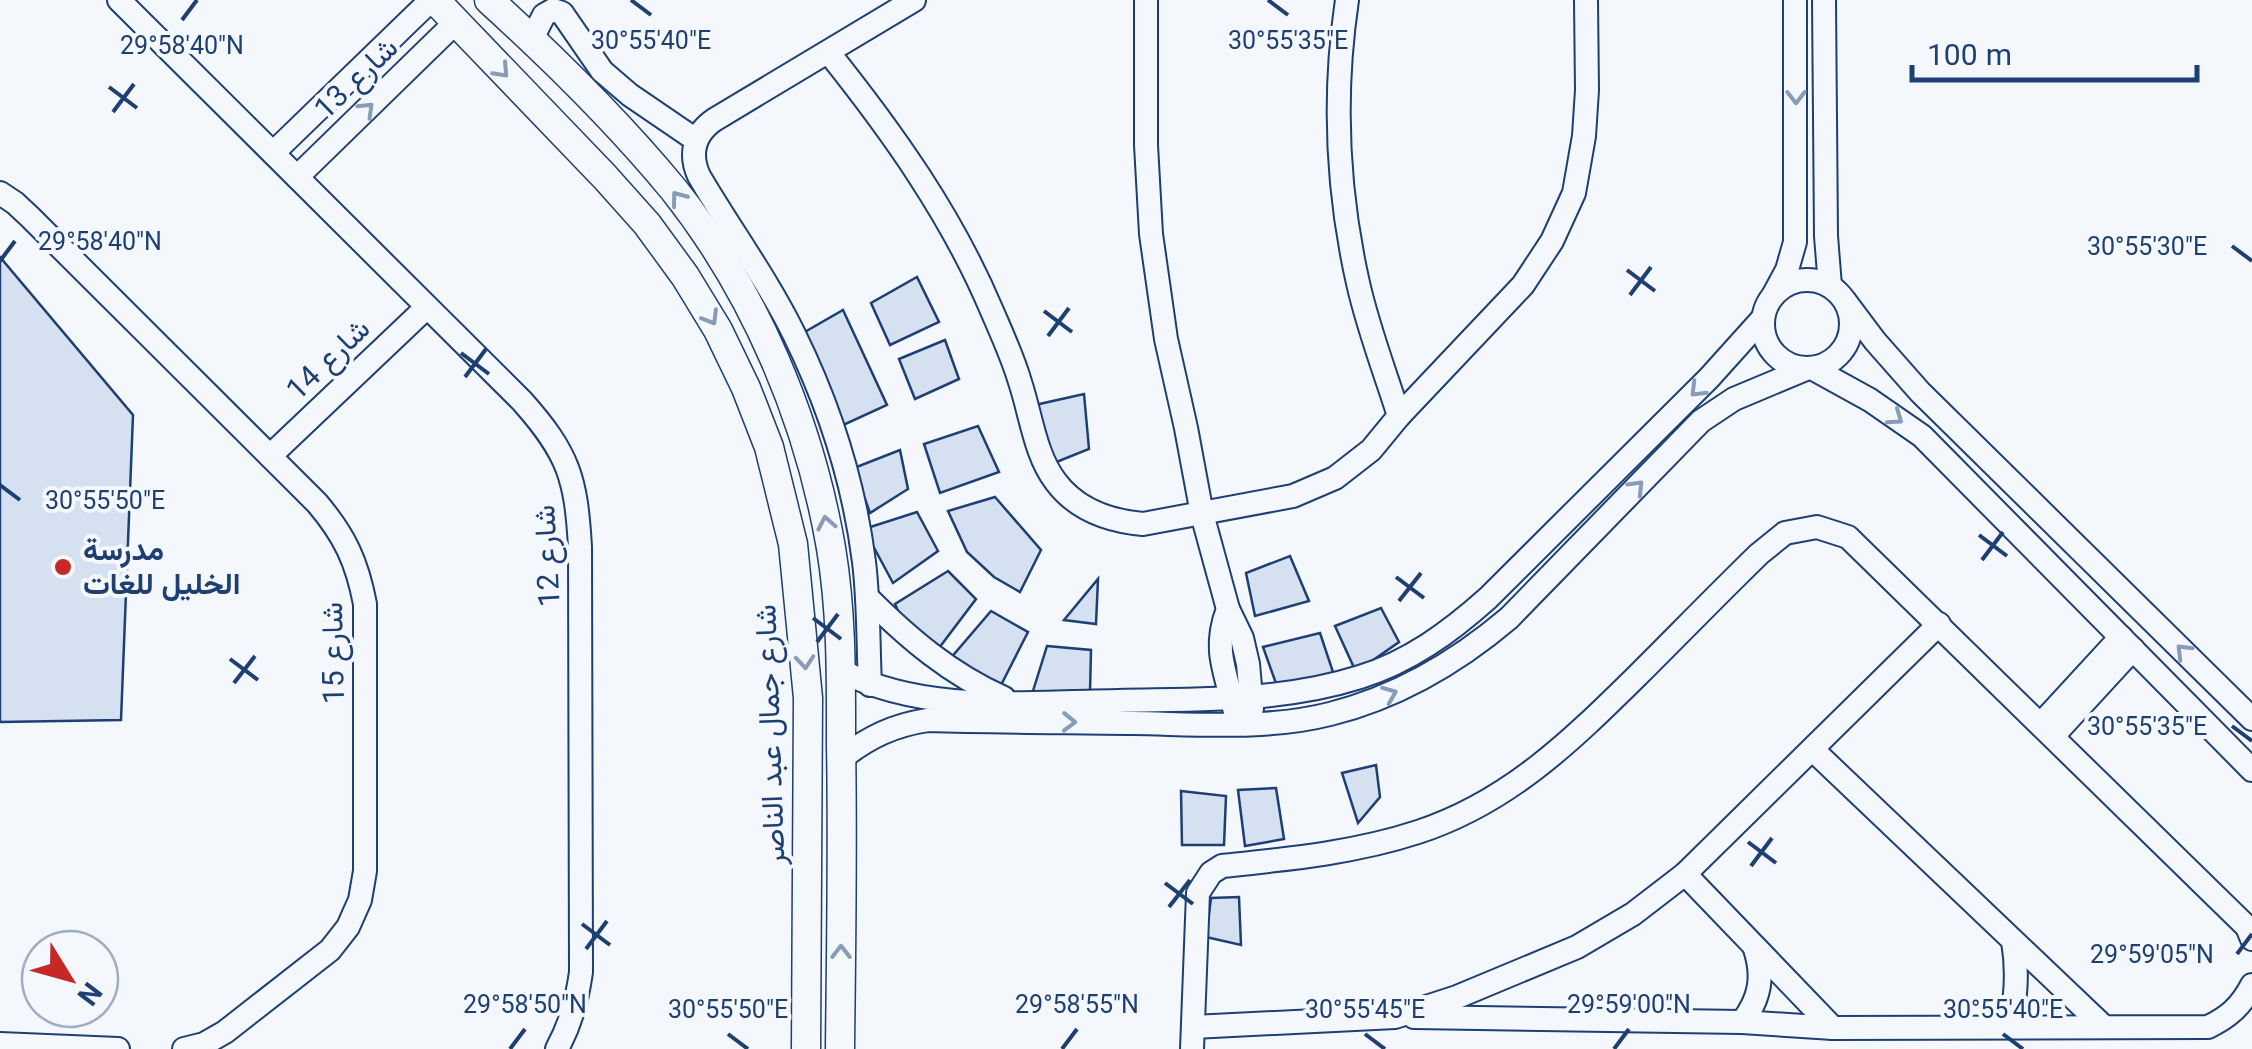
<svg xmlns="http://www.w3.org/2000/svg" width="2252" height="1049" font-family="Georgia,Vazirmatn,serif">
<rect width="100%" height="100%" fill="#f4f7fb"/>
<g fill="#d5e0f0" stroke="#1d3f73" stroke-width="2.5">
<polygon points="0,257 133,415 121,720 0,722"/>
<polygon points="917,277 939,322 890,345 871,303"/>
<polygon points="843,310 887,405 841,426 803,333"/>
<polygon points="945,340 959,379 915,399 899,359"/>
<polygon points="1084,394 1089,449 1054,463 1035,405"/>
<polygon points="978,426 999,472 940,493 924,444"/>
<polygon points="900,450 908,489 870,513 854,468"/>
<polygon points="995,497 1041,550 1020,592 994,577 967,552 948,511"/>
<polygon points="917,512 938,551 893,583 864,529"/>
<polygon points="1290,556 1309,601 1255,616 1246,573"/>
<polygon points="948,571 976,599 939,648 904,625 895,604"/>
<polygon points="1098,579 1096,624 1064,620"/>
<polygon points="1381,608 1399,642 1356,672 1335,626"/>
<polygon points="991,611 1028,632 1000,687 950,659"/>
<polygon points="1320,633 1334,675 1278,689 1263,647"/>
<polygon points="1047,646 1091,650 1090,692 1033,691"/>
<polygon points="1376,765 1380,797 1358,823 1342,773"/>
<polygon points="1276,788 1284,839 1245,846 1238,790"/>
<polygon points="1181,791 1226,796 1224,845 1182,845"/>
<polygon points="1239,897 1241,945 1206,937 1211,898"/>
</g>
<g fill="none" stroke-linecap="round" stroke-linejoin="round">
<g stroke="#1d3f73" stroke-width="26">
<g id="minor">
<path d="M 119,0 L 522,401 C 569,454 576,478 580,547 L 581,972 C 577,1000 571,1023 557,1049"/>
<polyline points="1146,0 1146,145 1151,234 1166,339 1186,428 1202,514 1228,609 1242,638 1248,664 1252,709"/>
<path d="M 1347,0 C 1333,94 1337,190 1358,283 C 1368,328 1385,372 1399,416"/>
<polyline points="1824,0 1826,236 1830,286"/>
<polyline points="532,39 544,15 553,10 562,13 602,71 630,95 696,140"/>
<path d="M 829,53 C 893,133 952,216 992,311 C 1002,334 1013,358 1020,382 C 1031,415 1035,455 1056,482 C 1077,510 1109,521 1143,524 L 1293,496 L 1335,478 L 1371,450 L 1399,416 L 1523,285 L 1552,241 L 1574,193 L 1584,136 L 1587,90 L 1586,0"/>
<polyline points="273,153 431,0"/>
<polyline points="297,177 456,22"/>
<path d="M 0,193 L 15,203 L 30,217 L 317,503 C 345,536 357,562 365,604 L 365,871 L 360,900 L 348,927 L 330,950 L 225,1032 L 204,1044 L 184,1049"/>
<circle cx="1807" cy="324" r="44"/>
<polyline points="1773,296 1787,270 1795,242 1795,0"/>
<polyline points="1845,301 1875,341 1920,392 2252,719"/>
<polyline points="1812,368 1870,400 1922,436 2252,770"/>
<polyline points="270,456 427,307"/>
<path d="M 867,597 C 908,638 950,674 1004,698"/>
<path d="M 1228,609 C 1212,649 1226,673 1235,712"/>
<path d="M 842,671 C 923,714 1029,702 1118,701 C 1200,699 1281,702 1360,677 C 1409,662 1450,632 1488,598 L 1709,378 L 1763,318"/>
<path d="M 870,685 C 868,644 869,602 864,562 C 854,483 829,405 794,334 C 767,279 730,229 699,176 C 689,154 694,134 714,120 L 914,0"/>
<polyline points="2041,724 2121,637"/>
<polyline points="2053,736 2133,649"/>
<polyline points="1813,750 2103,1026"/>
<path d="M 842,758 C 869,737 894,725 928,720 C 996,722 1064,722 1133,723 C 1198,724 1267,730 1330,714 C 1398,697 1456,663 1509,618 L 1701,421 L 1734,399 L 1808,368"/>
<polyline points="1685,874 1833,1028"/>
<path d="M 1414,1017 L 1742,1022 L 1833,1028 L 2208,1027 C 2229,1017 2241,1006 2252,985"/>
<path d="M 1742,1022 C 1760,999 1764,977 1755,949"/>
<polyline points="1193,1027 1395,1017 1457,997 1577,947 1633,914 1685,874 1939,624"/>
<path d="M 2009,1027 C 2017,997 2018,971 2013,941"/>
<polyline points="0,1044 118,1049"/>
<path d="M 1192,1049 L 1198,893 L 1211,873 L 1222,866 C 1288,859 1354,853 1418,832 C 1510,802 1573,739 1640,673 C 1680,633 1719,593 1759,554 L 1785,533 L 1817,527 L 1848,537 L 2247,927 L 2252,939"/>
</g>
</g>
<g stroke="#1d3f73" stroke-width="31">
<g id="major">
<polyline points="435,0 605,177 647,224 685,276 718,330 746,388 769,447 793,544 808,698 806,1049"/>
<path d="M 489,0 C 554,59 618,122 674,190 C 755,292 809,420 831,548 C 842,614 841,679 841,745 C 843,846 841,948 840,1049"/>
</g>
</g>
<use href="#minor" stroke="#f4f7fb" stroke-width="22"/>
<use href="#major" stroke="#f4f7fb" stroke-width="28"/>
</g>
<defs><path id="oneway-chevron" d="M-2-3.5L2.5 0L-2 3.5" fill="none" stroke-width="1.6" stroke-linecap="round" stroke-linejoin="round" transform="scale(2.5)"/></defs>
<g stroke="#889bb7">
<use href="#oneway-chevron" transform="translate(502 71) rotate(47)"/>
<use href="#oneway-chevron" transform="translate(1796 97) rotate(90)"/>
<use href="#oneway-chevron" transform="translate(367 109) rotate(-44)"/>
<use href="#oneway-chevron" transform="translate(678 198) rotate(-127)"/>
<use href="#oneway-chevron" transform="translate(711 318) rotate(59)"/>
<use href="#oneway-chevron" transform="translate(1697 390) rotate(135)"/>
<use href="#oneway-chevron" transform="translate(1896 418) rotate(35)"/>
<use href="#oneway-chevron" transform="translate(1637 487) rotate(-46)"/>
<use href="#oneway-chevron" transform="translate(826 523) rotate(-101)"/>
<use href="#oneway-chevron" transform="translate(2183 651) rotate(-135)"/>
<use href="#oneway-chevron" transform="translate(805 662) rotate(85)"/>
<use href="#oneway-chevron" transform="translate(1390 694) rotate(-22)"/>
<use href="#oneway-chevron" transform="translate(1069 722) rotate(1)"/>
<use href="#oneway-chevron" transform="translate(841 952) rotate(-90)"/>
</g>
<path fill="none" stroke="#1d3f73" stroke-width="4" d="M 631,0 L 651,15M 1268,0 L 1288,15M 182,20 L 197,0M 109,87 L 137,108M 113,112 L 134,84M 2232,246 L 2252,261M 0,261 L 15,241M 1627,270 L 1655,291M 1630,295 L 1651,267M 1044,311 L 1072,332M 1048,336 L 1069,308M 461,353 L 489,374M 465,377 L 486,349M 0,485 L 20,500M 1979,535 L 2007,556M 1982,560 L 2003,532M 1396,577 L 1424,598M 1399,601 L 1421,573M 813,618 L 841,639M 817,642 L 838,614M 230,659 L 258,680M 234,683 L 255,656M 2232,726 L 2252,741M 1748,842 L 1776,863M 1751,866 L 1772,838M 1165,883 L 1193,904M 1169,907 L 1190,880M 582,924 L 610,945M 586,949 L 607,921M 2237,954 L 2252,934M 728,1034 L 748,1049M 1365,1034 L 1385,1049M 2003,1034 L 2023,1049M 510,1049 L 525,1029M 1062,1049 L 1077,1029M 1614,1049 L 1629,1029"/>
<circle fill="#c62828" stroke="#f4f7fb" stroke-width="4" cx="63" cy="567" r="10"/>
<g text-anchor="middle" stroke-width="8" stroke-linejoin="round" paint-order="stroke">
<g font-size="30" fill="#1d3f73" stroke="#f4f7fb">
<text transform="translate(356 78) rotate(-44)" y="10">شارع 13</text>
<text transform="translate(328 359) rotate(-44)" y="10">شارع 14</text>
<text transform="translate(547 556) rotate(-93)" y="10">شارع 12</text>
<text transform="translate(333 653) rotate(-91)" y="10">شارع 15</text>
<text transform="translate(770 735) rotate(-92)" y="10">شارع جمال عبد الناصر</text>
</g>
<g font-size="30" font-weight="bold" fill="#1d3f73" stroke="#f4f7fb" text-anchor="start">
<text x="83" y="560">مدرسة<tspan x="83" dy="34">الخليل للغات</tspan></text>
</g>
</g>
<g font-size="25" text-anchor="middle" fill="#1d3f73" stroke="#f4f7fb" stroke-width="8" stroke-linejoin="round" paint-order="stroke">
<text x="651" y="49">30°55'40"E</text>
<text x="1288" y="49">30°55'35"E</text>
<text x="182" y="54">29°58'40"N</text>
<text x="100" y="250">29°58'40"N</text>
<text x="2147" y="255">30°55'30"E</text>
<text x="105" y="509">30°55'50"E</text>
<text x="2147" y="735">30°55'35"E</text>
<text x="2152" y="963">29°59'05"N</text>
<text x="525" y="1013">29°58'50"N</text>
<text x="1077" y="1013">29°58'55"N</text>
<text x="1629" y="1013">29°59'00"N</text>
<text x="728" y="1018">30°55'50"E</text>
<text x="1365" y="1018">30°55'45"E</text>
<text x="2003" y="1018">30°55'40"E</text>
</g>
<g transform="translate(70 979) rotate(127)"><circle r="48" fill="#f4f7fb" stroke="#9eadc5" stroke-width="2.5"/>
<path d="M0-8L18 38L0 25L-18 38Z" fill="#c62828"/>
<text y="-15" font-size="28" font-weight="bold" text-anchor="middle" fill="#1d3f73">N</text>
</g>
<path d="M1912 65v15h285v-15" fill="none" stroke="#1d3f73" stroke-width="5"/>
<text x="1927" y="65" font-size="30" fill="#1d3f73" stroke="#f4f7fb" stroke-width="8" paint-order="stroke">100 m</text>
</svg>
